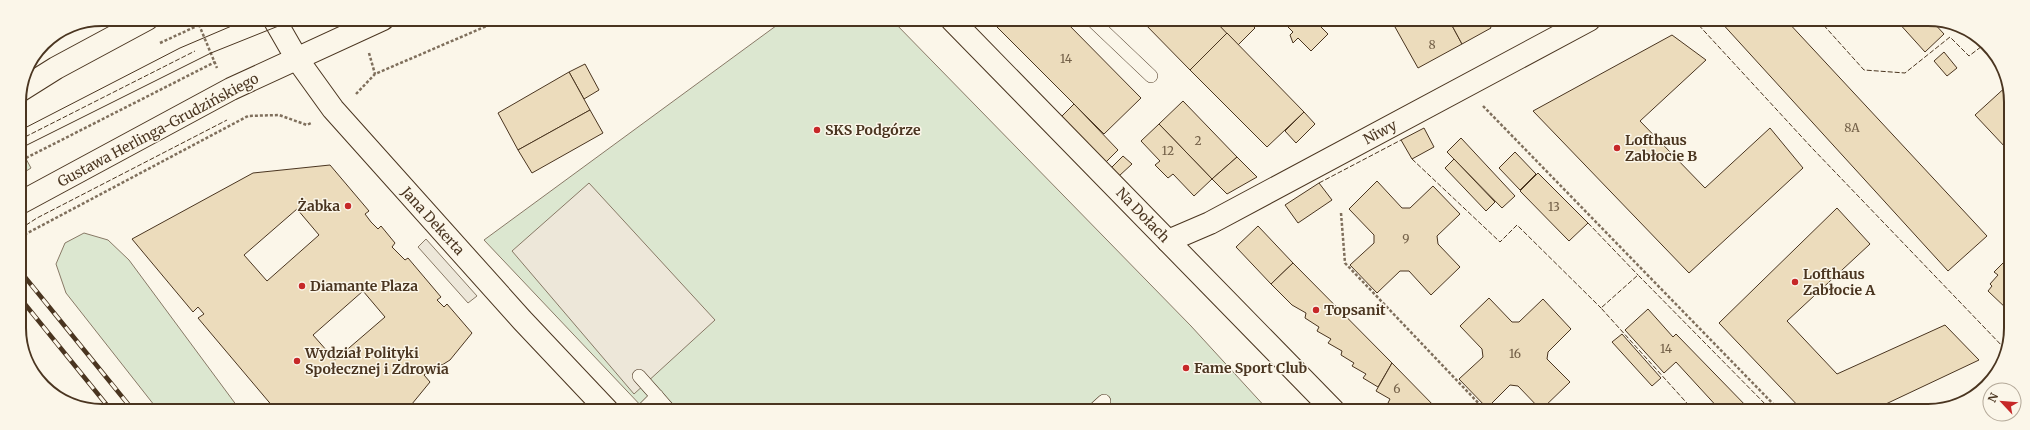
<svg xmlns="http://www.w3.org/2000/svg" width="2030" height="430" font-family="Merriweather,serif">
<rect width="100%" height="100%" fill="#fbf6e9"/>
<g fill="#dce7d0" stroke="#887966">
<polygon points="784,20 892,20 1191,326 1268,410 645,410 484,240"/>
<polygon points="19,146 31,168 20,175"/>
<polygon points="84,233 108,240 129,260 240,410 158,410 66,293 56,264 65,243"/>
</g>
<g fill="#ede7d9" stroke="#887966">
<polygon points="589,183 715,320 634,394 512,251"/>
<polygon points="426,239 477,296 468,303 418,247"/>
</g>
<g fill="#ecdcbc" stroke="#4a3520" fill-rule="evenodd">
<polygon points="990,20 1064,20 1141,98 1104,134"/>
<polygon points="1141,20 1214,20 1227,33 1190,70"/>
<polygon points="1214,20 1247,20 1255,28 1238,45"/>
<polygon points="1281,20 1314,20 1328,34 1311,51 1298,38 1293,43 1290,35 1293,32"/>
<polygon points="1408,20 1449,20 1462,44 1418,68 1395,27"/>
<polygon points="1449,20 1487,20 1491,28 1462,44"/>
<polygon points="1719,20 1786,20 1987,236 1948,271"/>
<polygon points="1897,21 1932,21 1944,34 1925,52"/>
<polygon points="1227,33 1304,112 1267,147 1190,70"/>
<polygon points="1672,35 1706,60 1640,121 1705,188 1770,128 1803,168 1689,273 1533,111"/>
<polygon points="1944,52 1957,68 1947,76 1934,61"/>
<polygon points="585,64 599,90 584,99 569,72"/>
<polygon points="569,72 590,110 518,150 498,113"/>
<polygon points="2009,84 2009,146 2006,148 1975,115"/>
<polygon points="1183,101 1237,157 1212,179 1159,124"/>
<polygon points="1074,104 1118,150 1106,162 1061,117"/>
<polygon points="590,110 603,133 532,173 518,150"/>
<polygon points="1304,112 1315,124 1296,143 1285,131"/>
<polygon points="1159,124 1212,179 1194,196 1173,174 1168,178 1155,165 1160,161 1141,141"/>
<polygon points="1424,128 1434,147 1412,159 1401,140"/>
<polygon points="1461,138 1515,196 1502,208 1447,152"/>
<polygon points="1515,152 1536,174 1520,190 1499,168"/>
<polygon points="1123,156 1132,164 1119,176 1111,168"/>
<polygon points="1237,157 1257,177 1227,194 1212,179"/>
<polygon points="1454,159 1495,202 1486,211 1445,168"/>
<path d="M 330,165 L 369,211 L 365,214 L 371,222 L 378,229 L 381,226 L 395,243 L 392,247 L 405,260 L 408,258 L 441,297 L 437,300 L 444,307 L 447,304 L 472,333 L 450,360 L 442,365 L 439,363 L 424,375 L 430,382 L 407,410 L 285,410 L 279,403 L 274,408 L 198,318 L 204,314 L 198,307 L 193,312 L 132,239 L 253,173 ZM 297,209 L 319,235 L 267,281 L 244,255 ZM 363,291 L 385,317 L 335,360 L 313,335 Z"/>
<polygon points="1538,173 1588,223 1569,241 1520,191"/>
<polygon points="1377,181 1402,208 1410,208 1433,186 1460,214 1437,236 1438,244 1460,267 1431,295 1409,271 1400,271 1377,293 1350,265 1374,243 1374,235 1349,209"/>
<polygon points="1319,183 1332,200 1298,223 1285,205"/>
<polygon points="1837,208 1870,244 1787,321 1837,374 1945,325 1979,360 1871,411 1803,411 1719,323"/>
<polygon points="1258,226 1293,263 1271,284 1236,247"/>
<polygon points="2005,261 2008,265 2009,263 2009,309 2008,310 1988,291 1992,286 1990,284 1998,275 1994,272"/>
<polygon points="1293,263 1392,363 1378,387 1363,378 1366,374 1352,366 1354,363 1341,355 1342,351 1328,343 1331,339 1317,331 1319,327 1305,318 1306,313 1292,305 1271,284"/>
<polygon points="1489,298 1512,322 1519,322 1543,299 1571,329 1548,352 1547,359 1570,382 1541,410 1518,386 1510,385 1487,408 1459,379 1483,357 1482,349 1460,326"/>
<polygon points="1648,309 1673,337 1676,334 1751,411 1721,411 1676,362 1664,373 1625,330"/>
<polygon points="1622,334 1661,378 1652,386 1612,342"/>
<polygon points="1392,363 1438,410 1401,410 1388,403 1390,399 1376,391"/>
</g>
<g fill="none" stroke-linecap="round" stroke-linejoin="round">
<g stroke="#4a3520" stroke-width="14">
<g id="service">
<polyline points="1092,20 1151,76"/>
<polyline points="639,376 669,410"/>
<polyline points="643,410 657,396"/>
<polyline points="1094,410 1104,401"/>
</g>
</g>
<g stroke="#4a3520" stroke-width="24">
<g id="minor">
<polyline points="274,19 297,59 333,109 522,320 607,410"/>
<polyline points="952,20 1333,410"/>
<polyline points="1168,241 1210,223 1589,20"/>
</g>
</g>
<g stroke="#4a3520" stroke-width="24">
<g id="primary">
<polyline points="21,90 56,68 147,19"/>
<polyline points="20,203 231,89 383,19"/>
</g>
</g>
<g stroke="#7f6f5c" stroke-width="2.5" stroke-dasharray="3 2" stroke-linecap="butt">
<polyline points="197,20 217,68"/>
<polyline points="160,43 199,25"/>
<polyline points="369,53 375,74"/>
<polyline points="356,94 375,74 503,19"/>
<polyline points="1483,106 1780,411"/>
<polyline points="26,158 215,62"/>
<polyline points="1341,213 1345,263 1485,410"/>
<polyline points="20,237 248,116 279,115 307,125 311,123"/>
</g>
<use href="#service" stroke="#fbf6e9" stroke-width="13"/>
<use href="#minor" stroke="#fbf6e9" stroke-width="22"/>
<use href="#primary" stroke="#fbf6e9" stroke-width="22"/>
<g stroke="#4a3520" stroke-width="1">
<polyline points="19,131 180,48 248,19"/>
<polyline points="19,149 211,53 296,19"/>
</g>
<g stroke="#4a3520" stroke-width="4.5">
<g id="rail">
<polyline points="20,271 132,409"/>
<polyline points="20,298 110,409"/>
</g>
</g>
<use href="#rail" stroke="#fbf6e9" stroke-width="3" stroke-dasharray="9" stroke-linecap="butt"/>
<g stroke="#4a3520" stroke-width="1" stroke-dasharray="5 2" stroke-linecap="butt">
<polyline points="1694,20 1812,148 2006,350"/>
<polyline points="1819,20 1864,70 1905,73 1950,37 1969,56 1986,43"/>
<polyline points="19,140 195,51"/>
<polyline points="1412,159 1500,242 1517,225 1601,308"/>
<polyline points="1319,183 1401,140"/>
<polyline points="1588,223 1638,275"/>
<polyline points="20,229 37,218 227,120"/>
<polyline points="1694,411 1601,308 1638,275 1772,411"/>
</g>
</g>
<g fill="#c62828" stroke="#fbf6e9" stroke-width="1.5">
<circle cx="817" cy="130" r="4"/>
<circle cx="1617" cy="148" r="4"/>
<circle cx="348" cy="206" r="4"/>
<circle cx="1795" cy="282" r="4"/>
<circle cx="302" cy="286" r="4"/>
<circle cx="1316" cy="310" r="4"/>
<circle cx="297" cy="361" r="4"/>
<circle cx="1186" cy="368" r="4"/>
</g>
<g text-anchor="middle" stroke-width="3" stroke-linejoin="round" paint-order="stroke">
<g font-size="12" fill="#725f47">
<text x="1432" y="49">8</text>
<text x="1066" y="63">14</text>
<text x="1852" y="132">8A</text>
<text x="1198" y="145">2</text>
<text x="1168" y="155">12</text>
<text x="1554" y="211">13</text>
<text x="1406" y="243">9</text>
<text x="1666" y="353">14</text>
<text x="1515" y="358">16</text>
<text x="1397" y="393">6</text>
</g>
<g font-size="14" fill="#4a3520" stroke="#fbf6e9">
<text transform="translate(158 130) rotate(-28)" y="5">Gustawa Herlinga-Grudzińskiego</text>
<text transform="translate(1380 132) rotate(-28)" y="5">Niwy</text>
<text transform="translate(1143 215) rotate(46)" y="5">Na Dołach</text>
<text transform="translate(433 221) rotate(48)" y="5">Jana Dekerta</text>
</g>
<g font-size="14" font-weight="bold" fill="#4a3520" stroke="#fbf6e9" text-anchor="start">
<text x="825" y="135">SKS Podgórze</text>
<text x="1625" y="145">Lofthaus<tspan x="1625" dy="16">Zabłocie B</tspan></text>
<text x="340" y="211" text-anchor="end">Żabka</text>
<text x="1803" y="279">Lofthaus<tspan x="1803" dy="16">Zabłocie A</tspan></text>
<text x="310" y="291">Diamante Plaza</text>
<text x="1324" y="315">Topsanit</text>
<text x="305" y="358">Wydział Polityki<tspan x="305" dy="16">Społecznej i Zdrowia</tspan></text>
<text x="1194" y="373">Fame Sport Club</text>
</g>
</g>
<path d="M0 0H2030V430H0ZM102 26H1928A76 76 0 0 1 2004 102V328A76 76 0 0 1 1928 404H102A76 76 0 0 1 26 328V102A76 76 0 0 1 102 26Z" fill="#fbf6e9" fill-rule="evenodd"/>
<path fill="none" stroke="#4a3520" stroke-width="2" d="M102 26H1928A76 76 0 0 1 2004 102V328A76 76 0 0 1 1928 404H102A76 76 0 0 1 26 328V102A76 76 0 0 1 102 26Z"/>
<g transform="translate(2002 402) rotate(296)"><circle r="19" fill="#fbf6e9" stroke="#b4a999"/>
<path d="M0-3L7 15L0 10L-7 15Z" fill="#c62828"/>
<text y="-6" font-size="11" font-weight="bold" text-anchor="middle" fill="#4a3520">N</text>
</g>
</svg>
